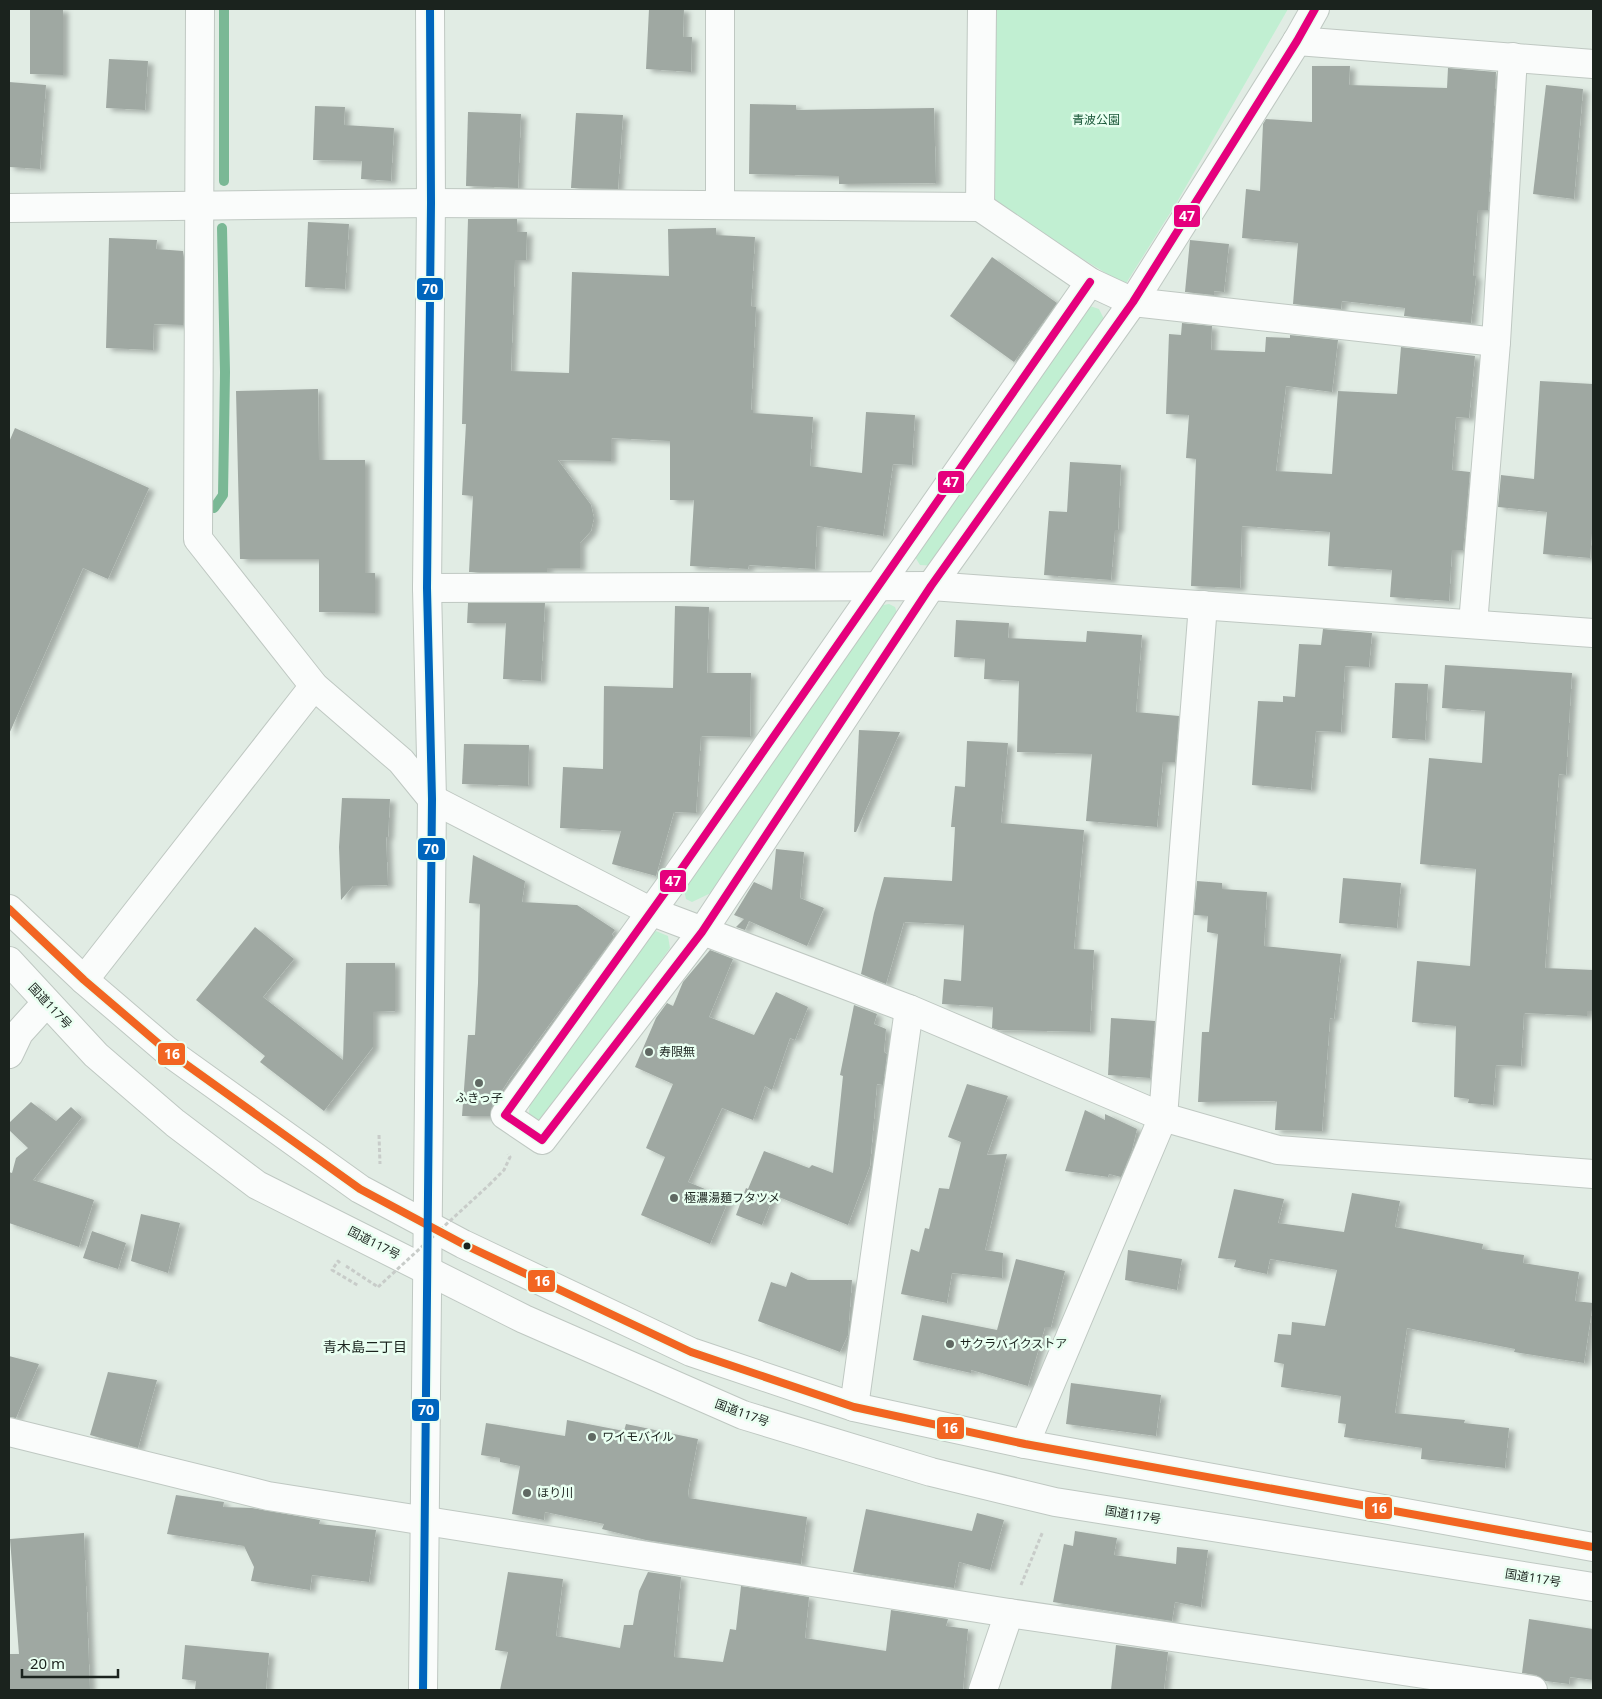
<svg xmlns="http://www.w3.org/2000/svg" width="1602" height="1699" font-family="'Noto Sans','Noto Sans JP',sans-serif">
<defs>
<filter id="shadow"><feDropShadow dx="5.5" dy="3" stdDeviation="2.5" flood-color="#0004"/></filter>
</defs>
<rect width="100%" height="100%" fill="#e1ece4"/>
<g fill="#c1efd2">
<polygon points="990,9 1288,9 1177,202 1125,285 981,196"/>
<polygon points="1084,304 1099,309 1104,319 1101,331 937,566 920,565 915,557"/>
<polygon points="889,604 895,607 900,621 713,892 692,902 686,899 683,886 878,606"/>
<polygon points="656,931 668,936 670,948 546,1118 539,1120 529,1114 530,1101 638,942"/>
</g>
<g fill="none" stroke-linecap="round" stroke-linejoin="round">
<g stroke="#7ab895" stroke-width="10">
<polyline points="224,9 224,181"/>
<polyline points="214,508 223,495 225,372 222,228"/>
</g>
</g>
<g fill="#9fa8a2" filter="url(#shadow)">
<polygon points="30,9 63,9 63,75 30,74"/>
<polygon points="649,9 684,9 683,37 692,37 691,72 646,69"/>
<polygon points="109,59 148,61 145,110 106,108"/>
<polygon points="1312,66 1350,66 1349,85 1447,88 1448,68 1496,72 1488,210 1478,210 1473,276 1476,276 1471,323 1404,316 1405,308 1342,301 1341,309 1293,304 1298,243 1242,238 1246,189 1260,191 1263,124 1266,119 1312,122"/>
<polygon points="9,82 46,85 40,169 9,167"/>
<polygon points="1546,85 1583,89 1574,199 1533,194"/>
<polygon points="750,104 796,105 796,110 934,108 936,183 839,184 839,176 749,174"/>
<polygon points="315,106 345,107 344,125 394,128 391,181 361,179 362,161 313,160"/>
<polygon points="468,112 521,114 518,188 466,186"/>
<polygon points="576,113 623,115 618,189 571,188"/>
<polygon points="468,219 517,219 517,232 527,232 526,260 515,260 511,371 569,373 572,272 669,276 668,229 716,228 716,235 755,237 751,307 756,307 751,410 753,410 753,413 813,417 810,466 862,473 866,412 915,415 912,465 893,464 883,536 817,526 815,569 749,565 748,569 690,566 694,500 670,500 670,441 611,438 611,461 558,460 591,505 594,518 591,531 580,543 580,568 547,568 547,572 469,572 473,496 462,495 466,424 462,424"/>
<polygon points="308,222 349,224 345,289 305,287"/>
<polygon points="109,238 157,240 156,249 183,251 183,325 154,324 153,350 106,348"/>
<polygon points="1190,240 1229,244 1224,292 1214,291 1214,295 1185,292"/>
<polygon points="992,257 1057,303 1014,362 950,316"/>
<polygon points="1182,323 1212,326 1211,350 1265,352 1266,337 1290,338 1290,335 1338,340 1332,392 1286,386 1276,471 1332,474 1338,391 1397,394 1401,347 1475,356 1469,418 1456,417 1452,470 1470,472 1463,550 1452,550 1449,601 1390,597 1392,570 1328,566 1330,532 1242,526 1240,588 1191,586 1196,459 1186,458 1189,415 1166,414 1169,334 1181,335"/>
<polygon points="1540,381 1593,384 1593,521 1590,558 1543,554 1547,512 1498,507 1501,475 1534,479"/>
<polygon points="318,389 319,460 365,460 365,573 375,573 375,613 319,612 319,559 240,559 236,391"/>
<polygon points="15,428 149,488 108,579 83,568 9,734 9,442"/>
<polygon points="1070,462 1121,465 1118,530 1115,530 1111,580 1044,575 1049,511 1067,512"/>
<polygon points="468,603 545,603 541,681 503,679 506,623 467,623"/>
<polygon points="675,606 709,607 707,673 751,673 750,737 701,736 696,813 674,812 656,876 612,864 621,831 560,828 563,767 603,769 604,686 673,688"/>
<polygon points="956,620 1009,623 1008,638 1086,642 1087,631 1142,635 1136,712 1179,716 1175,762 1163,762 1157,827 1086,821 1092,754 1017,752 1019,681 984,679 985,659 954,657"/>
<polygon points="1323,629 1372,633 1369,667 1345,666 1341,732 1316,731 1311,790 1252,785 1258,701 1283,702 1283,696 1295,697 1299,644 1321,645"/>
<polygon points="1445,665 1572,673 1566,775 1559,774 1545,968 1593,970 1593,1011 1587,1011 1587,1016 1524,1013 1521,1066 1496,1065 1493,1105 1468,1103 1469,1099 1454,1097 1456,1026 1412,1022 1417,961 1470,966 1476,869 1420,864 1429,758 1482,763 1485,711 1442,708"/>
<polygon points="1395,683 1428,684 1425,740 1392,738"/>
<polygon points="859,730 900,732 856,832 854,832"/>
<polygon points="967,741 1008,743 1001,823 1084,830 1074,949 1094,950 1090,1032 998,1030 992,1028 993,1007 942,1004 944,979 961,981 964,925 904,922 886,984 861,974 874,913 884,877 952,881 955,827 951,827 955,786 965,787"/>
<polygon points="464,744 529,745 528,786 462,784"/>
<polygon points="342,798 390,799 388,837 386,837 388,885 353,886 341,900 339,847"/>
<polygon points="776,849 804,852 800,898 824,908 807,946 749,921 745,930 736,927 744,919 734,915 754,882 772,890"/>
<polygon points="473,855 525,881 522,902 577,905 615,930 612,934 614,937 510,1078 492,1106 490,1116 462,1116 468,1035 475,1035 478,983 480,904 469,903"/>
<polygon points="1343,878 1401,883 1397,928 1339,923"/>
<polygon points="1197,881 1222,883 1222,889 1267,892 1264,946 1341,954 1334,1019 1330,1018 1322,1131 1275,1130 1277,1101 1198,1102 1202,1032 1209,1032 1218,934 1207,932 1208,916 1194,915"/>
<polygon points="255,927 294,959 263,997 343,1060 346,963 395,963 395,1011 373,1012 373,1047 324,1111 260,1062 265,1056 196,1000"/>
<polygon points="710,950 733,959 709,1017 754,1035 776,992 808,1007 795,1040 790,1038 772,1090 765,1086 753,1120 722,1108 688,1182 729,1199 710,1244 641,1215 665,1157 646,1148 673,1084 635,1067 656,1018 667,1003 673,1006 683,982"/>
<polygon points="854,1005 877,1014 874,1024 886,1029 884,1052 887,1054 883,1085 877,1084 870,1166 848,1225 774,1195 762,1225 736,1215 746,1188 748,1189 764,1151 809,1168 812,1165 833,1173 843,1076 840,1075"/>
<polygon points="1111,1018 1155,1021 1150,1078 1108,1075"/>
<polygon points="967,1084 1008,1096 987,1155 1007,1154 985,1250 1003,1253 1002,1278 952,1273 947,1303 901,1294 911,1249 919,1252 925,1228 929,1229 939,1188 949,1189 961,1142 948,1137"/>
<polygon points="31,1102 56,1121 71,1107 82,1117 33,1180 94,1200 79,1247 9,1223 9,1172 12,1173 16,1158 28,1148 9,1130 9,1123"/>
<polygon points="1085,1110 1105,1120 1105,1114 1137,1129 1132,1150 1121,1177 1109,1174 1108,1177 1065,1171"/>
<polygon points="1234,1189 1284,1199 1278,1223 1344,1232 1352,1193 1400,1201 1395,1227 1483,1244 1482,1249 1524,1255 1523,1263 1579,1272 1575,1301 1593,1303 1584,1363 1514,1352 1515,1349 1407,1328 1395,1413 1465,1420 1464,1423 1509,1428 1505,1468 1421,1459 1422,1448 1344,1437 1346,1424 1338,1423 1341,1396 1281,1387 1284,1364 1274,1362 1278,1334 1291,1335 1292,1322 1325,1326 1337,1270 1270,1259 1267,1274 1234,1267 1236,1260 1218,1258"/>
<polygon points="141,1214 180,1223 168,1273 131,1261"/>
<polygon points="92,1231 126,1243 118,1269 83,1258"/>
<polygon points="1128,1250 1182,1259 1177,1290 1125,1280"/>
<polygon points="1016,1259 1065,1271 1051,1327 1045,1327 1028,1386 971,1370 971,1373 913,1360 922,1315 997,1330"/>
<polygon points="791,1272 808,1280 852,1280 848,1335 840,1352 758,1321 771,1282 786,1287"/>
<polygon points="9,1356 39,1364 16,1418 9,1417"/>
<polygon points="108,1372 157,1380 138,1448 90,1435"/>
<polygon points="1071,1383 1161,1395 1156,1436 1066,1424"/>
<polygon points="567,1420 624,1431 626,1424 698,1439 688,1492 689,1498 807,1517 801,1564 646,1540 602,1529 604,1524 545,1512 544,1520 512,1514 520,1466 500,1462 500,1458 481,1455 486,1423 565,1436"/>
<polygon points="176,1495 224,1502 223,1507 252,1508 320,1520 319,1524 376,1530 369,1582 312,1575 310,1590 251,1581 254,1567 244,1546 167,1534"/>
<polygon points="866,1509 972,1531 977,1513 1004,1520 990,1570 959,1562 954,1588 853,1572"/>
<polygon points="1075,1531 1117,1538 1114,1555 1176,1564 1177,1547 1208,1550 1201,1607 1175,1602 1172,1621 1053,1602 1064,1544 1073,1546"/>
<polygon points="84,1533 90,1690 9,1690 9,1654 19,1654 10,1539"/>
<polygon points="508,1572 563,1579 556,1636 620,1648 624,1625 633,1625 639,1591 648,1572 681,1577 674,1657 723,1662 730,1629 736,1630 741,1586 809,1597 805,1638 886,1651 891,1610 948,1619 946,1626 968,1629 963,1690 500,1690 508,1652 495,1650"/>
<polygon points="1529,1619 1593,1629 1593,1680 1570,1677 1569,1684 1545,1681 1536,1675 1522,1673"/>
<polygon points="185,1645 269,1653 266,1690 195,1690 196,1681 182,1679"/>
<polygon points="1116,1645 1168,1652 1164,1690 1111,1690"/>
</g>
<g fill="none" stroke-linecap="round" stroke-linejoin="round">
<g stroke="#bfc8c2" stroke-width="30">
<g id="minor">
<polyline points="200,9 198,539 314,686 401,761 432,799 650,911 909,1009 1163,1117 1278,1150 1593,1174"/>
<polyline points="720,9 720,204"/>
<polyline points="1297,41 1593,64"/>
<polyline points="980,207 982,9"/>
<polyline points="9,208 431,203 980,207 1090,282 1133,302 1496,342"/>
<polyline points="1090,282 671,884 505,1115 542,1140 702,932 931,586 1133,302 1297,41 1315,9"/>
<polyline points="427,588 931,586 1593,633"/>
<polyline points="1473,624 1496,342 1513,57"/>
<polyline points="84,980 314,686"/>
<polyline points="9,1054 19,1033 46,1003"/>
<polyline points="854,1407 909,1009"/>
<polyline points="9,1432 268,1496 1009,1613 1533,1690"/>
<polyline points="1025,1444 1163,1117 1203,605"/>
<polyline points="423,1690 432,799 427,588 431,203 430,9"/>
<polyline points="983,1690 1009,1613"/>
</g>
</g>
<g stroke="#bfc8c2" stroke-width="30">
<g id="highway">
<polyline points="9,909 84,980 166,1050 360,1189 463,1244 691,1352 854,1407 1025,1444 1593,1547"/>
<polyline points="9,961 96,1055 175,1123 257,1185 524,1319 743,1415 931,1472 1055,1502 1593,1587"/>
</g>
</g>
<g stroke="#c8ccc9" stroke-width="3" stroke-dasharray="4 2.5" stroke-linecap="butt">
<polyline points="379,1135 380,1164"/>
<polyline points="489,1185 504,1170 510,1157 508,1154"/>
<polyline points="340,1263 338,1261 332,1270 359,1286"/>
<polyline points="346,1266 378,1287"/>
<polyline points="1021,1585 1043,1531"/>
</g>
<use href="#minor" stroke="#fafcfb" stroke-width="28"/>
<use href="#highway" stroke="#fafcfb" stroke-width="28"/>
<polyline stroke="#c8ccc9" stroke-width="3" stroke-dasharray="4 2.5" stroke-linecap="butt" points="378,1287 489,1185"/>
<g stroke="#e9fff1" stroke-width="11">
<polyline id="bus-1" points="1090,282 671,884 505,1115 542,1140 702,932 931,586 1133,302 1297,41 1315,9"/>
</g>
<g stroke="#e9fff1" stroke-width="11">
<polyline id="bus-2" points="9,909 84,980 166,1050 360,1189 463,1244 691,1352 854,1407 1025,1444 1593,1547"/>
</g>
<g stroke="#e9fff1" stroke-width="11">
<polyline id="bus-3" points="423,1690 432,799 427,588 431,203 430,9"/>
</g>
<use href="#bus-1" stroke="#e5007d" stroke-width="8"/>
<use href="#bus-2" stroke="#f26522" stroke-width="8"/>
<use href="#bus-3" stroke="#0065bd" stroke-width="8"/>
</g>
<g fill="#606963" stroke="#e9fff1" stroke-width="2">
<circle cx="649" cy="1052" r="5"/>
<circle cx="479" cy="1083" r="5"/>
<circle cx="674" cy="1198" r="5"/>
<circle cx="950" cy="1344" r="5"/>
<circle cx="592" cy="1437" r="5"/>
<circle cx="527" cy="1493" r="5"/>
</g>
<circle fill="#1b231e" stroke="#e9fff1" stroke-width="2" cx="467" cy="1246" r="4.5"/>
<g text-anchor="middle" stroke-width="5" stroke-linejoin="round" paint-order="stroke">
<g font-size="12" fill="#185637" stroke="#e9fff1">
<text x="1096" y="124">青波公園</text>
</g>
<g font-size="12" fill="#1b231e" stroke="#e9fff1">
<text transform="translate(50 1006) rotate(47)" y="4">国道117号</text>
<text transform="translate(374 1243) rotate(27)" y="4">国道117号</text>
<text transform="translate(742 1413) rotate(20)" y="4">国道117号</text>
<text transform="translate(1133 1515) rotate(9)" y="4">国道117号</text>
<text transform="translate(1533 1578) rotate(9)" y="4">国道117号</text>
</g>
<g font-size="12" fill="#1b231e" stroke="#e9fff1" text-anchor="start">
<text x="659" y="1056">寿限無</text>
<text x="479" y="1102" text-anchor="middle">ふきっ子</text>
<text x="684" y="1202">極濃湯麺フタツメ</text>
<text x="960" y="1348">サクラバイクストア</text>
<text x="602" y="1441">ワイモバイル</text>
<text x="537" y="1497">ほり川</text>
</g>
<g font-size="14" fill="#1b231e" stroke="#e9fff1">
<text x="365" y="1352">青木島二丁目</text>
</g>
</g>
<g stroke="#e9fff1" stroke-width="2">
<rect x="1173" y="204" width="28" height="24" rx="5" fill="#e5007d"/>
<rect x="416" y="277" width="28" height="24" rx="5" fill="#0065bd"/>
<rect x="937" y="470" width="28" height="24" rx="5" fill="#e5007d"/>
<rect x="417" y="837" width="29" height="24" rx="5" fill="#0065bd"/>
<rect x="659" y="869" width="28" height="24" rx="5" fill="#e5007d"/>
<rect x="157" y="1042" width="29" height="24" rx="5" fill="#f26522"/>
<rect x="527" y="1269" width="29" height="24" rx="5" fill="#f26522"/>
<rect x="411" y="1398" width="29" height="24" rx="5" fill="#0065bd"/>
<rect x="936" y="1416" width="29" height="24" rx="5" fill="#f26522"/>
<rect x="1364" y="1496" width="29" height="24" rx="5" fill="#f26522"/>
</g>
<g font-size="14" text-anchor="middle" font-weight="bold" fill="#fff">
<text x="1187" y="221">47</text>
<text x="430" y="294">70</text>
<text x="951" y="487">47</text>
<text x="431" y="854">70</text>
<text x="673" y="886">47</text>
<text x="172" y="1059">16</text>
<text x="542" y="1286">16</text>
<text x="426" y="1415">70</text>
<text x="950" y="1433">16</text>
<text x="1379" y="1513">16</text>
</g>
<rect width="1602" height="1699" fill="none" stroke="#1b231e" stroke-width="20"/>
<path d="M22 1669v8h96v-8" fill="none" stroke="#1b231e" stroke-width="2.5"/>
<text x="30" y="1669" font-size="15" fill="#1b231e" stroke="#e9fff1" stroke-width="4" paint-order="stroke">20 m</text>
</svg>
